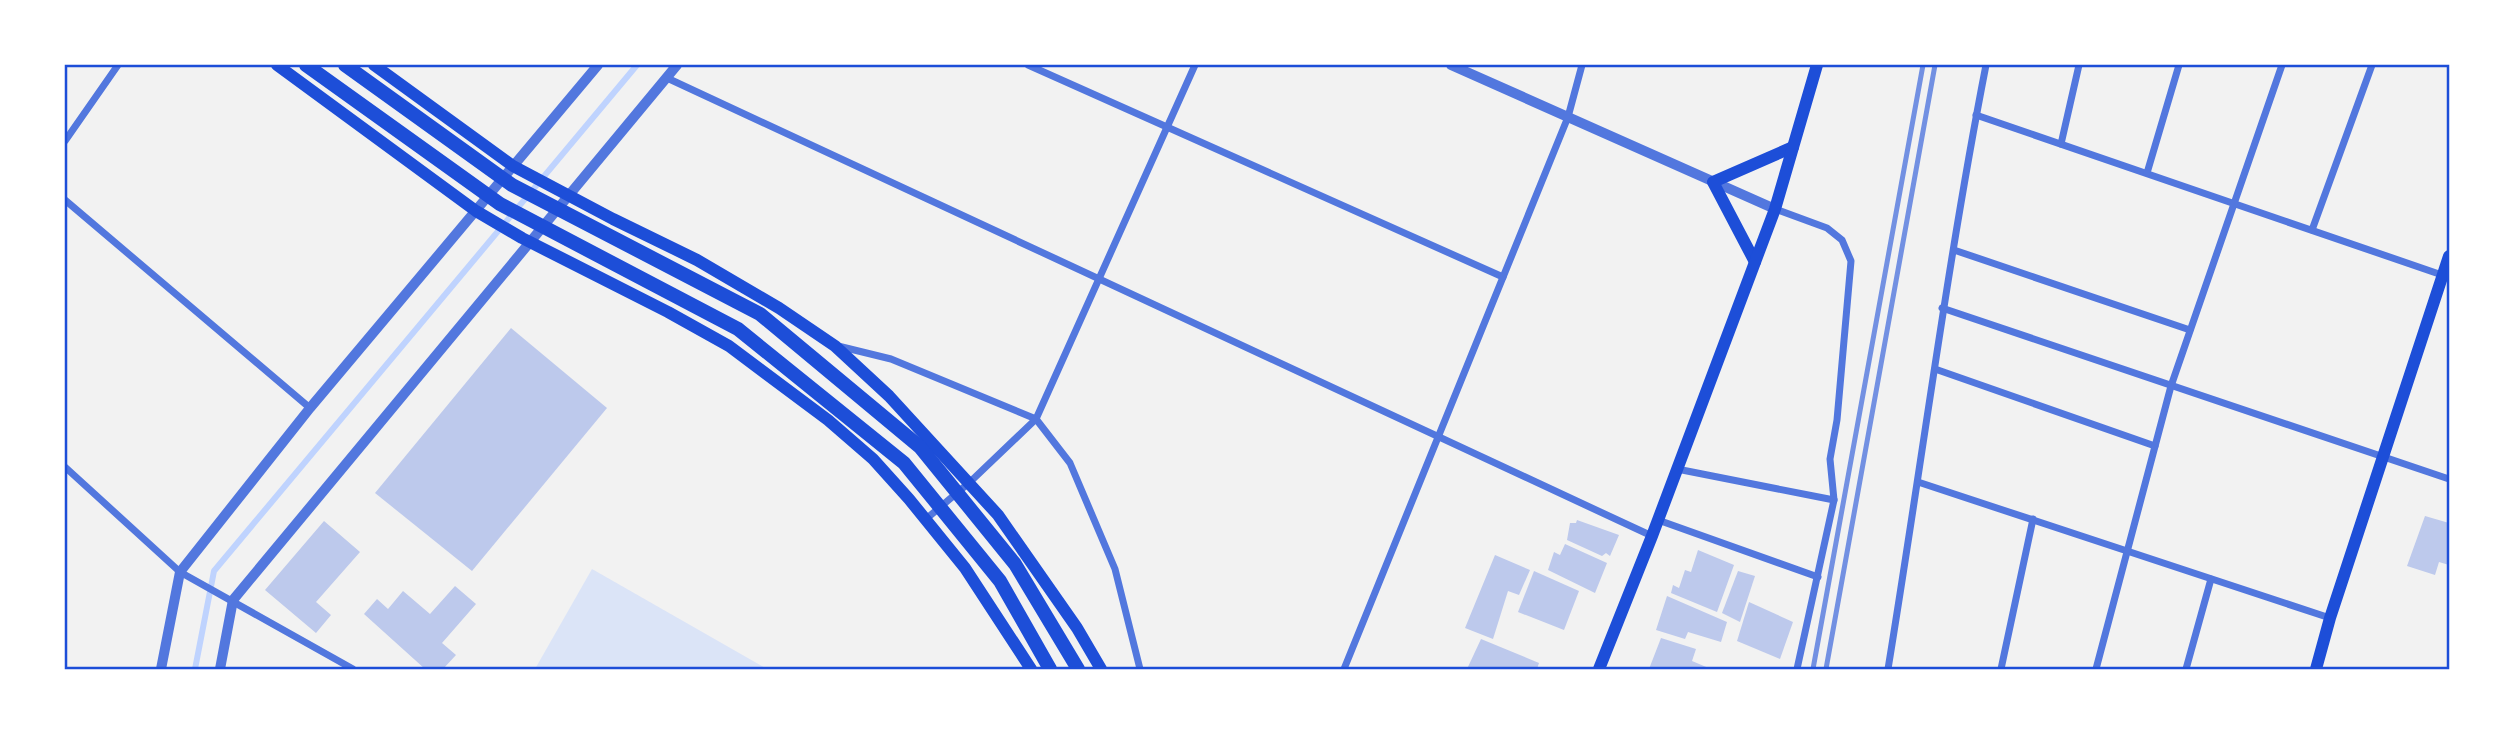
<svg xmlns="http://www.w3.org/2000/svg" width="2514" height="734" font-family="Raleway,sans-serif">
<rect width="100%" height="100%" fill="#f2f2f2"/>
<polygon fill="#dbe4f7" points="592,569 767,669 535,669"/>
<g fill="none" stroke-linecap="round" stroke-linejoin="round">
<polyline stroke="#bfd3fe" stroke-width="6" points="195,669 214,571 637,65"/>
</g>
<g fill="#bdc9ec">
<polygon points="511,328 607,408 472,571 375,493"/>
<polygon points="2425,516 2449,523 2449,565 2439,562 2435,575 2407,566"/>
<polygon points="1577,520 1619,535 1610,556 1606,553 1602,556 1567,540 1570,523 1576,523"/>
<polygon points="324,521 360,552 316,602 331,615 316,633 265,590"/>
<polygon points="1565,544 1607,563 1595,593 1548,570 1554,552 1560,555"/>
<polygon points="1698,550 1734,565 1717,612 1671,593 1673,585 1679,588 1685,570 1691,572"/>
<polygon points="1495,555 1530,570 1519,595 1508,591 1493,639 1465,628"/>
<polygon points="1534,571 1579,591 1564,630 1518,612"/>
<polygon points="1738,571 1755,576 1740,622 1722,613"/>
<polygon points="455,586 476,604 442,643 456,655 443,669 425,669 364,614 377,599 388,609 403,591 430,614"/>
<polygon points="1667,596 1727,622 1721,642 1688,632 1685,639 1656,630"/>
<polygon points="1749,602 1793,622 1780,659 1737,641"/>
<polygon points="1661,638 1696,649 1692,661 1711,669 1649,669"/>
<polygon points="1481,639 1539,663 1537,669 1467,669"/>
</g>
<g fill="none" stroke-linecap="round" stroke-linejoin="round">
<g stroke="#5277de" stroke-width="7">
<polyline points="1028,65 1503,277"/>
<polyline points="667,78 1652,536"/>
<polyline points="1976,115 2442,275"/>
<polyline points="65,141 118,65"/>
<polyline points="2061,144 2079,65"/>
<polyline points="2147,173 2179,65"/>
<polyline points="65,200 310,408"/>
<polyline points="1775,209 1827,228 1842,240 1851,261 1837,420 1830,459 1834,500 1797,669"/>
<polyline points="2312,230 2372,65"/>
<polyline points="1954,250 2190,330"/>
<polyline points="1942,308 2449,479"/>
<polyline points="838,346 891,359 1036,419 1070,463 1115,569 1140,669"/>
<polyline points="1935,369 2155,446"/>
<polyline points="65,467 180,572 353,669"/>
<polyline points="1677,469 1834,500"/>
<polyline points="1918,482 2330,618"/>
<polyline points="926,519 970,482 1036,419 1195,65"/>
<polyline points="1658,520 1818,577"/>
<polyline points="1344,669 1568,117 1582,65"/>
<path d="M 1888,669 C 1921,468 1947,265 1986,65"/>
<polyline points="2001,669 2033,519"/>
<polyline points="2096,669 2171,386 2282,65"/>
<polyline points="2186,669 2211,579"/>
</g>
<g stroke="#5277de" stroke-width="10">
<polyline points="1451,65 1775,209"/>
<polyline points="161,669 180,572 310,408 598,65"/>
<polyline points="220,669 233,600 677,65"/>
</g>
<g stroke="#1d4ed8" stroke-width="12">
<polyline points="277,65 476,211 522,238 668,312 729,346 828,420 873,459 909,499 965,568 1031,669"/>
<polyline points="374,65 513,166 613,219 697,260 779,308 835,346 889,396 998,515 1077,628 1101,669"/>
<polyline points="1755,262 1713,182 1793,147"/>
<polyline points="1599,669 1652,536 1775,209 1817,65"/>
<polyline points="2316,669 2330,618 2449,256"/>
</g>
<g stroke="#1d4ed8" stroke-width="14">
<polyline points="306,65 500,204 738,329 904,463 1000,581 1050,669"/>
<polyline points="345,65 512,185 760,314 920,447 1015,564 1078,669"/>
</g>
<g stroke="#7290e2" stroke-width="5">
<polyline points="1813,669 1923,65"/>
<polyline points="1826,669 1935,65"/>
</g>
</g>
<rect width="2514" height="734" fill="none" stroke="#ffffff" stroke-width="133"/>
<rect x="66" y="66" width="2382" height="602" fill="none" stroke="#1d4ed8" stroke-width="2.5"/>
</svg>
